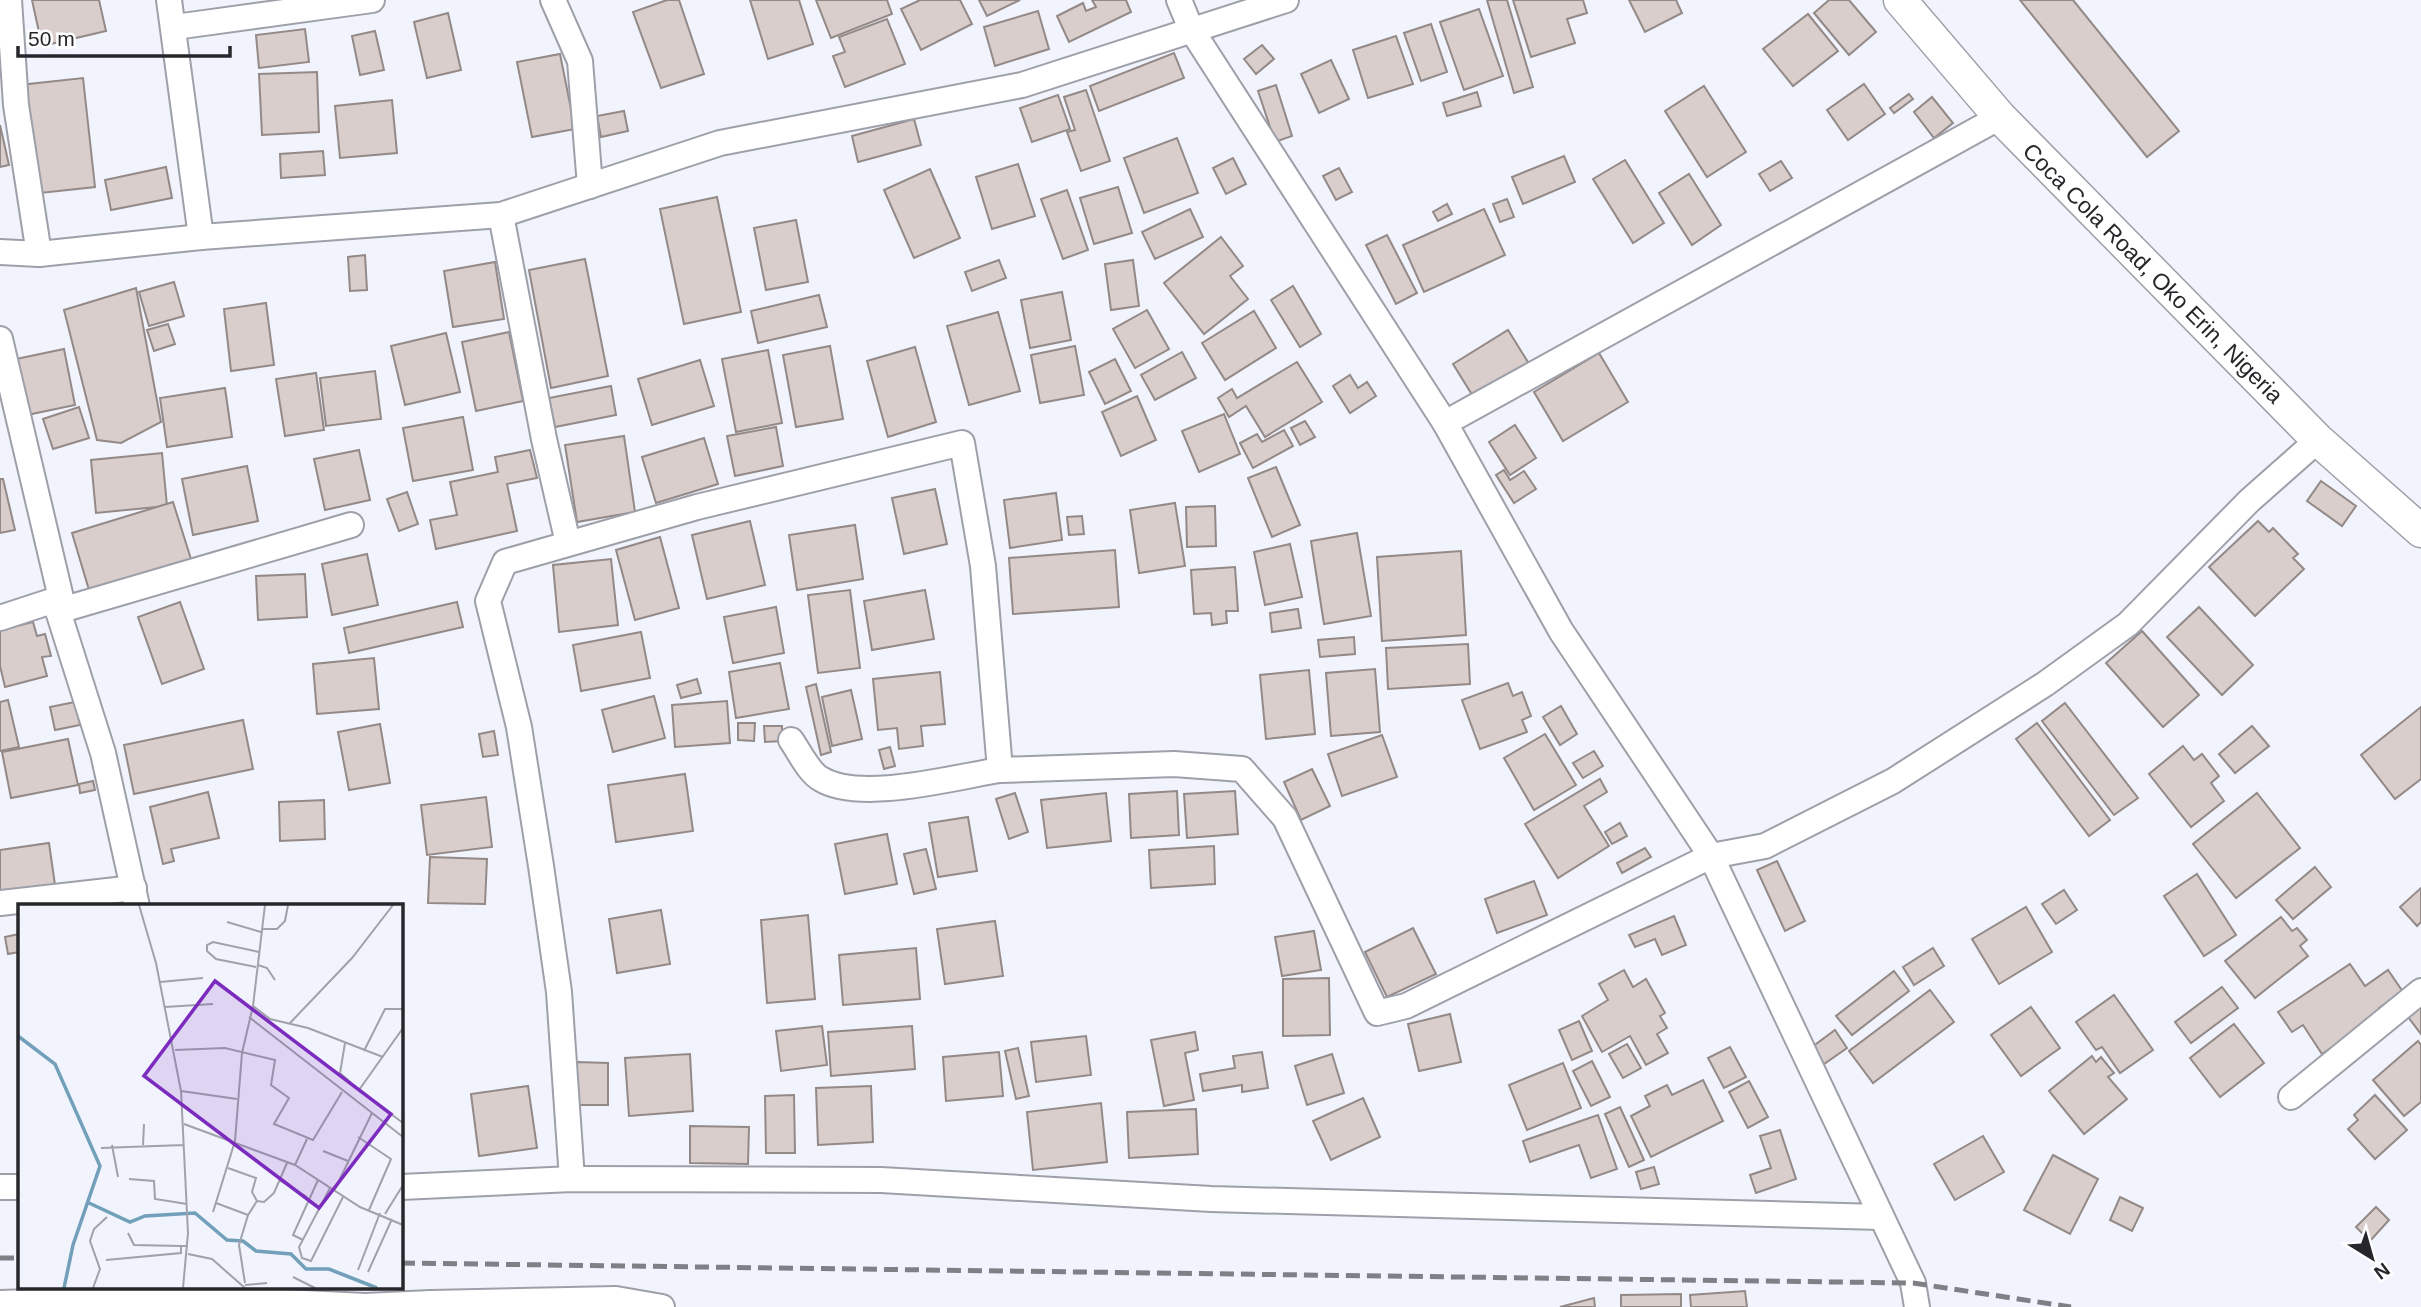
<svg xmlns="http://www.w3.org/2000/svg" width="2421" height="1307" font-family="Arial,sans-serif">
<rect width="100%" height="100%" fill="#f1f3fd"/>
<g fill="#d9cecc" stroke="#938987" stroke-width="2">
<polygon points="32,0 99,0 106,31 42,46"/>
<polygon points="667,0 679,0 704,74 661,88 633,12"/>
<polygon points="750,0 799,0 813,44 768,59"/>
<polygon points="816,0 887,0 892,14 831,38"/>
<polygon points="920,0 960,0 972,24 921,50 901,9"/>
<polygon points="979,0 1020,0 987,16"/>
<polygon points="1092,0 1126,0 1131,12 1069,42 1057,16 1083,3 1086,11 1096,7"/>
<polygon points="1487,0 1507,0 1533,87 1514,93"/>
<polygon points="1513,0 1583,0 1587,13 1567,19 1575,43 1531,57"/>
<polygon points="1629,0 1676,0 1682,13 1645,32"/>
<polygon points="1829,0 1849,0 1876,32 1849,55 1814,13"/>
<polygon points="2020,0 2073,0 2179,131 2147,157"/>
<polygon points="1479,9 1503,76 1464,90 1440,22"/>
<polygon points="1038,11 1049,49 995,66 984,27"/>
<polygon points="448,13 461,70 427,78 414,22"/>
<polygon points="1808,14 1838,51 1793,86 1763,49"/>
<polygon points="887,19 905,64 845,87 833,56 845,52 839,37"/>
<polygon points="1431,24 1447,72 1421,81 1404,33"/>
<polygon points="305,29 309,62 259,68 256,35"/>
<polygon points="375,31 384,70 360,75 352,36"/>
<polygon points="1396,36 1413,84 1368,98 1353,50"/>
<polygon points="1262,45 1274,59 1256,74 1244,59"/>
<polygon points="1174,53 1184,78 1099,111 1090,86"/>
<polygon points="560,54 575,129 532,137 517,62"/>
<polygon points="1331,60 1349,99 1319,113 1301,74"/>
<polygon points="317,72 319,132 262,135 259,74"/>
<polygon points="83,78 95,187 31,194 20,85"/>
<polygon points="1864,84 1885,114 1848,140 1827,110"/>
<polygon points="1276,85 1292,136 1275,142 1258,91"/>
<polygon points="1704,86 1746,152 1707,177 1665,111"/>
<polygon points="1086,90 1110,161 1081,171 1067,132 1075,130 1064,97"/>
<polygon points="1477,92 1481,106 1447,116 1443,103"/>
<polygon points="1909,94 1913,99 1894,113 1890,108"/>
<polygon points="1058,95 1070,129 1032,142 1020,108"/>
<polygon points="1932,97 1953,123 1934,138 1914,112"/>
<polygon points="392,100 397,153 340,158 335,106"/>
<polygon points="624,111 628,131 601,137 597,116"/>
<polygon points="914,119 921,145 858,162 852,136"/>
<polygon points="0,125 9,165 0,167"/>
<polygon points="1177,138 1198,193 1144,213 1124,158"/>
<polygon points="323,151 325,175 281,178 280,154"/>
<polygon points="1564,156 1575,182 1523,204 1512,177"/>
<polygon points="1233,158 1246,184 1226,194 1213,168"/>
<polygon points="1625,160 1664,223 1633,243 1593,179"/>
<polygon points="1781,161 1792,178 1770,191 1759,174"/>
<polygon points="1018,164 1035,216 992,229 976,177"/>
<polygon points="166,167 172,198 111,210 105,180"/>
<polygon points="1339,168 1352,192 1336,200 1323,176"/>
<polygon points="930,169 960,238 914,258 884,190"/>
<polygon points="1689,174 1721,225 1692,245 1659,193"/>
<polygon points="1118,187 1132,233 1094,244 1080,198"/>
<polygon points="1067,190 1088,250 1063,259 1041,199"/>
<polygon points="717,197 741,312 684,324 660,209"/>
<polygon points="1507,199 1514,217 1500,222 1493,204"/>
<polygon points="1447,204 1452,214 1438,221 1433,212"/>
<polygon points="1190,209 1203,237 1155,259 1142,232"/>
<polygon points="1484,209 1505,255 1424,292 1403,245"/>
<polygon points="796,220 808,282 766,290 754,228"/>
<polygon points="1387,235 1417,293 1396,304 1366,245"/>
<polygon points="1221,237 1243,266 1230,276 1248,299 1204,334 1164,283"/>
<polygon points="365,255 367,290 350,291 348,257"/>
<polygon points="585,259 608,376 551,388 529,270"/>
<polygon points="999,260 1006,278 972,291 965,272"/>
<polygon points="1133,260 1139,306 1111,310 1105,264"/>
<polygon points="495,262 504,319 453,327 444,271"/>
<polygon points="174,282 184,316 149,326 139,292"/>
<polygon points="1293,286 1321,334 1300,347 1271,300"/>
<polygon points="136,288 161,422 121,443 97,440 64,310"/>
<polygon points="1062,292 1071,340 1030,348 1021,300"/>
<polygon points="819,295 827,327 758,343 751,311"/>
<polygon points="266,303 274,365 231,371 224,309"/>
<polygon points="1147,310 1169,349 1135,368 1113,329"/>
<polygon points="1254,311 1276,348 1225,380 1202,343"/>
<polygon points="998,312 1020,391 969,405 947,326"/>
<polygon points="168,324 175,344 154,351 147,330"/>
<polygon points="1508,330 1531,367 1476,401 1453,364"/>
<polygon points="509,332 523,401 476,411 462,342"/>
<polygon points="446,333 460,392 405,405 391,346"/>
<polygon points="830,346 843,419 796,427 783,355"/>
<polygon points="1075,346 1084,395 1040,403 1031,355"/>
<polygon points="915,347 936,422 888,437 867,361"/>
<polygon points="64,349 75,405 27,415 16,359"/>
<polygon points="768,350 782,423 736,432 722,359"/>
<polygon points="1182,352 1196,378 1155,400 1141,375"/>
<polygon points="1599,353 1628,402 1563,441 1534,392"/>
<polygon points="1115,359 1131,391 1105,404 1089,372"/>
<polygon points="700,360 714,406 652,425 638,379"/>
<polygon points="1297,362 1322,402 1265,437 1246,406 1229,417 1218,398 1232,389 1237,398"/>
<polygon points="375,371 381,419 326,426 320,378"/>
<polygon points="316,373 324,430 285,436 276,379"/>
<polygon points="1350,375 1358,388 1367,382 1376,396 1350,413 1333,386"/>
<polygon points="611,386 616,415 555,427 549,398"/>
<polygon points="225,388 232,437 167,447 160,398"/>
<polygon points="1137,396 1156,440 1121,456 1102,412"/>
<polygon points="79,407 89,438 53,449 43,419"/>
<polygon points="1224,414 1240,454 1199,472 1182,431"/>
<polygon points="463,417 473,470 413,481 403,428"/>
<polygon points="1305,421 1315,437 1300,445 1291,428"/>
<polygon points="1515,425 1536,458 1510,475 1489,442"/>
<polygon points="776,427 783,466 735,476 727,436"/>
<polygon points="1284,430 1293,446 1253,468 1240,443 1257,434 1262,442"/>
<polygon points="624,436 635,512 577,522 565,445"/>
<polygon points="704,438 718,484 656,503 642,457"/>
<polygon points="359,450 370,500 325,510 314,459"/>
<polygon points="530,450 537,478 507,484 517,531 436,549 430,520 457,515 450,482 498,472 495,457"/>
<polygon points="162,453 167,506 96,513 91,460"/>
<polygon points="247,466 258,521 193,535 182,479"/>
<polygon points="1276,467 1300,525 1272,537 1248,478"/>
<polygon points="1504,470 1510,480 1524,471 1536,489 1514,503 1496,475"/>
<polygon points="0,479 3,479 15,530 0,533"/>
<polygon points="2321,481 2356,506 2342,526 2307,501"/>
<polygon points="935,489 947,544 904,554 892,498"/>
<polygon points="407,492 418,524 399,531 387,499"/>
<polygon points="1056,493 1062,540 1010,548 1004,500"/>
<polygon points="173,502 191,559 89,590 72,533"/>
<polygon points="1175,503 1185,566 1139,573 1130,510"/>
<polygon points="1215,506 1216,546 1187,547 1186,507"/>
<polygon points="1082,516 1084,534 1069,535 1067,517"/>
<polygon points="750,521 765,585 707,599 692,535"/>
<polygon points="2258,521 2269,532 2273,528 2298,554 2293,558 2304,569 2255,616 2209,567"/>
<polygon points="855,525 863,579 797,590 789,535"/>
<polygon points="1357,533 1371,616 1324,624 1311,541"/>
<polygon points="660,537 679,608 635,620 616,550"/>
<polygon points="1290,544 1302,597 1265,605 1254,552"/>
<polygon points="1115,550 1119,607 1013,614 1009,558"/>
<polygon points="1461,551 1466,635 1382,641 1377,557"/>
<polygon points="367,554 378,605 332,615 322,564"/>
<polygon points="611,559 618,625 559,632 553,565"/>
<polygon points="1235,567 1238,611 1226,611 1227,623 1212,625 1211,613 1194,614 1191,570"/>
<polygon points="305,574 307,617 258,620 256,576"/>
<polygon points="850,590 860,668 818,673 808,595"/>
<polygon points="925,590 934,639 872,650 864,601"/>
<polygon points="180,602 204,669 162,684 138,617"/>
<polygon points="457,602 463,627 349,653 344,628"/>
<polygon points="776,607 784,653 733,663 724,617"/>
<polygon points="2199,607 2253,665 2222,695 2167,637"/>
<polygon points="1298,609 1301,628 1272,632 1270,613"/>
<polygon points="33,622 37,636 45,634 51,656 42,657 47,676 5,687 0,666 0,630"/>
<polygon points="2142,631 2199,695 2163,727 2106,663"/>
<polygon points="641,632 650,678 581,691 573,645"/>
<polygon points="1354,637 1355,654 1320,657 1318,640"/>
<polygon points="1468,644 1470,684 1388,689 1386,648"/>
<polygon points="374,658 379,709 317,714 313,664"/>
<polygon points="780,663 789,709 736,718 729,672"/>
<polygon points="1375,669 1380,732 1331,736 1326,673"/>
<polygon points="1309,670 1315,734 1266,739 1260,675"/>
<polygon points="940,672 945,724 921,726 923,746 899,749 897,728 878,730 873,679"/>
<polygon points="697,679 701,693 681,698 677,685"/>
<polygon points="1508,683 1513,696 1522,692 1531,716 1522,720 1527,732 1480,749 1462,700"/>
<polygon points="816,684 831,752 821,755 806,687"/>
<polygon points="851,690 862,739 832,746 822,697"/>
<polygon points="654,696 665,738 613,752 602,710"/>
<polygon points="8,700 19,747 0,751 0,702"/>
<polygon points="727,701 730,743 675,747 672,705"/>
<polygon points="75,702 80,725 55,730 50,707"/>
<polygon points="2065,703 2138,798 2114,815 2042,721"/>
<polygon points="1561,706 1577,734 1560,745 1543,717"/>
<polygon points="2421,707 2421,779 2395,799 2361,755"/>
<polygon points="243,720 253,769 134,794 124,745"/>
<polygon points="738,723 755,723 754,741 738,740"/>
<polygon points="2037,723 2110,820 2089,836 2016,739"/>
<polygon points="380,724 390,783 349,790 338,732"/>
<polygon points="764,726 782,726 782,741 765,742"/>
<polygon points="2252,726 2269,746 2235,773 2219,754"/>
<polygon points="494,731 498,755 483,757 479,734"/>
<polygon points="1545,734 1576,785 1534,810 1504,758"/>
<polygon points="1382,735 1397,777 1342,796 1328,754"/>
<polygon points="68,739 78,785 11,798 2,752"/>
<polygon points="2183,746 2194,760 2202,754 2219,776 2211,783 2224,801 2191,827 2149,774"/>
<polygon points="890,747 895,766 884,769 879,750"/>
<polygon points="1594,751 1603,766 1583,778 1573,763"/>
<polygon points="1312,769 1330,806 1301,820 1284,782"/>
<polygon points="685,774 693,831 616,842 608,785"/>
<polygon points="1600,779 1607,792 1584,806 1609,846 1558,878 1525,824"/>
<polygon points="93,781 95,790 80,793 79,784"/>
<polygon points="1177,791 1179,835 1131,838 1129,794"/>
<polygon points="1235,791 1238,834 1187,838 1184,794"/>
<polygon points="208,792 219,838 171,849 174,861 163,864 150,807"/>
<polygon points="1015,793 1028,832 1009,839 996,799"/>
<polygon points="1106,793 1111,841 1047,848 1041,800"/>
<polygon points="2257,793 2300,848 2236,898 2193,844"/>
<polygon points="486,797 492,847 427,855 421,805"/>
<polygon points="324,800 325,839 280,841 279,802"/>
<polygon points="968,817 977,871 938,877 929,823"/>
<polygon points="1620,823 1627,836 1612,844 1605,832"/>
<polygon points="887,834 897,884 845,894 835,844"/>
<polygon points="49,843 55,885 0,893 0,850"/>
<polygon points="1214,846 1215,884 1151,888 1149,850"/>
<polygon points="1645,848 1651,857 1622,873 1617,863"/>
<polygon points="926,849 936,889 914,894 904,854"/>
<polygon points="430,857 487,859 485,904 428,903"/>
<polygon points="1777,861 1805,921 1785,931 1757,870"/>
<polygon points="2315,867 2331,887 2293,919 2276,900"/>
<polygon points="2197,874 2236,935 2204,956 2164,896"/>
<polygon points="1534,881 1547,915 1497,933 1485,899"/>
<polygon points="2421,888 2421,922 2417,926 2400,907"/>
<polygon points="2064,890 2077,910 2056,924 2042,904"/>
<polygon points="2026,907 2052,952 1999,984 1972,939"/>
<polygon points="661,910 670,964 617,973 609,919"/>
<polygon points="808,915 815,999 767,1003 761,920"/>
<polygon points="1674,916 1686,945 1662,955 1655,939 1635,947 1629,935"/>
<polygon points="2281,917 2292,931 2297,928 2307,940 2300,946 2308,956 2255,998 2225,961"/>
<polygon points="995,921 1003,976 945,984 937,929"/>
<polygon points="1413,928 1436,974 1387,997 1365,952"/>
<polygon points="1314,931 1321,970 1282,976 1275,937"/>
<polygon points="19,934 19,952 8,954 5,937"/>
<polygon points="916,948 920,999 843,1005 839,955"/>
<polygon points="1933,948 1944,966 1914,985 1903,967"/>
<polygon points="2350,964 2365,986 2388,970 2403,992 2379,1008 2383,1013 2322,1054 2303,1025 2292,1032 2278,1012"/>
<polygon points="1624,970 1633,987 1646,979 1665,1013 1660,1016 1667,1028 1657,1034 1668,1053 1646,1065 1630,1036 1602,1052 1582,1016 1608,1000 1599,984"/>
<polygon points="1894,971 1909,991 1852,1035 1836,1016"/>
<polygon points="1329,978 1330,1035 1283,1036 1283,979"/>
<polygon points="2222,987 2238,1008 2191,1043 2175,1022"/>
<polygon points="1930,990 1954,1022 1873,1083 1849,1051"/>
<polygon points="2114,995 2153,1050 2120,1073 2102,1047 2096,1050 2076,1022"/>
<polygon points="2421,1000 2421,1034 2405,1013"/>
<polygon points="2031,1007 2060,1048 2021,1076 1991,1035"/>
<polygon points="1450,1014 1461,1062 1419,1071 1408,1024"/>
<polygon points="1579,1021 1592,1051 1572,1060 1559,1030"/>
<polygon points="2234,1024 2264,1063 2220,1097 2190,1058"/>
<polygon points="822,1026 827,1065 781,1071 776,1031"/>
<polygon points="912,1026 915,1069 831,1076 828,1032"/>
<polygon points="1835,1030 1847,1048 1824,1064 1812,1047"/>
<polygon points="1195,1032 1198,1050 1185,1053 1194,1100 1164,1106 1151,1040"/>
<polygon points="1086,1036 1091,1075 1036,1082 1031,1042"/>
<polygon points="2418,1041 2421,1045 2421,1102 2404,1116 2373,1080"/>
<polygon points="1627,1044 1641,1068 1623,1078 1609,1054"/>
<polygon points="1730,1047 1746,1077 1724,1088 1708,1058"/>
<polygon points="1018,1048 1029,1096 1016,1099 1005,1051"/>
<polygon points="999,1052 1003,1096 946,1101 943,1057"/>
<polygon points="1262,1052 1268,1088 1242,1092 1242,1085 1203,1091 1200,1074 1235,1068 1233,1056"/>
<polygon points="690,1054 693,1111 629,1116 625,1058"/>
<polygon points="1332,1054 1344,1093 1307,1105 1295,1066"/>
<polygon points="2092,1056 2096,1062 2101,1057 2114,1073 2108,1077 2127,1099 2084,1134 2049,1091"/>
<polygon points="1592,1061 1610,1097 1591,1106 1573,1071"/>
<polygon points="577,1062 608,1063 608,1105 576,1105"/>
<polygon points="1563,1063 1581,1108 1527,1130 1509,1085"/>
<polygon points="1703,1080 1723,1121 1651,1157 1631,1116 1650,1106 1645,1096 1667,1085 1672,1095"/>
<polygon points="1749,1081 1768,1117 1748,1128 1729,1092"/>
<polygon points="528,1086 537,1148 479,1156 471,1094"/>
<polygon points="871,1086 873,1142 818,1145 816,1088"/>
<polygon points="794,1095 795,1153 766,1153 765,1096"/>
<polygon points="2375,1095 2407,1130 2375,1159 2348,1129 2358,1120 2354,1115"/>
<polygon points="1363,1098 1380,1137 1331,1160 1313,1121"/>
<polygon points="1101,1103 1107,1162 1033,1170 1027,1112"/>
<polygon points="1620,1107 1644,1160 1629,1167 1605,1114"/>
<polygon points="1196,1109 1198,1154 1129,1158 1127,1112"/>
<polygon points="1598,1115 1617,1169 1591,1178 1579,1145 1530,1162 1523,1141"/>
<polygon points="690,1126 749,1127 748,1164 690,1163"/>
<polygon points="1780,1130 1796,1179 1756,1193 1750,1175 1771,1168 1760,1136"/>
<polygon points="1983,1136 2004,1172 1955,1200 1934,1164"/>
<polygon points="2053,1155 2098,1179 2070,1234 2024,1210"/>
<polygon points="1654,1167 1659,1184 1641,1189 1636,1172"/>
<polygon points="2120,1197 2143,1208 2132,1231 2110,1220"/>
<polygon points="2376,1207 2389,1220 2370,1241 2356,1227"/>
<polygon points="1745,1291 1747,1307 1691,1307 1690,1295"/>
<polygon points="1681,1294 1681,1307 1621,1307 1621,1295"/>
<polygon points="1594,1298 1595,1307 1560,1307"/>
</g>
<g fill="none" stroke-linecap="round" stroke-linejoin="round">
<g stroke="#9ea0a9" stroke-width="28">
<g id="minor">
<polyline points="9,0 16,105 39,254"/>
<polyline points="169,0 201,237"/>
<polyline points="553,0 580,61 590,186"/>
<polyline points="1179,0 1191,29 1445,423 1561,631 1711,856 1913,1283 1917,1307"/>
<polyline points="175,27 372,0"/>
<polyline points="501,215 544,439 568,543"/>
<polyline points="0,252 39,254 201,237 501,215 720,143 1022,85 1286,0"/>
<polyline points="0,339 61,598 58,611 103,753 137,906"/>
<polyline points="1445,423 2000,117"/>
<polyline points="58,611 351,525"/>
<polyline points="0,618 61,598"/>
<path d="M 791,740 C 799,751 809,773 821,779 C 860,803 955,777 1000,770"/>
<polyline points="0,903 134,888"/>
<polyline points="2291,1097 2421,991"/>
<polyline points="572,1179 559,992 541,866 519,727 488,601 505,562 697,507 962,443 983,566 1000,770 1174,764 1242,769 1285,818 1377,1013 1406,1006 1711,856 1765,846 1893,781 2045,684 2128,624 2249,501 2318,440"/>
<polyline points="0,1187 19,1187"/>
<polyline points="401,1187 572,1179 881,1180 1211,1199 1881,1217"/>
<polyline points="0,1303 179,1297 365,1306 431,1303 432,1307"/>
<polyline points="431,1303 616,1299 662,1307"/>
</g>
</g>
<g stroke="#9ea0a9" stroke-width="35">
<polyline id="tertiary" points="1900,0 2000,117 2318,440 2421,531"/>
</g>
<use href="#minor" stroke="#fff" stroke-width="24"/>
<use href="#tertiary" stroke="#fff" stroke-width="32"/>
<g stroke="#7f8086" stroke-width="5" stroke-dasharray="14 7" stroke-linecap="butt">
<polyline points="0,1258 19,1258"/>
<polyline points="401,1263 1913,1283 2071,1307"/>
</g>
</g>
<g text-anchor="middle" stroke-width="5" stroke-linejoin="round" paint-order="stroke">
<g font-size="23" fill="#27272b" stroke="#fff">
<text transform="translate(2153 273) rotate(45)" y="8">Coca Cola Road, Oko Erin, Nigeria</text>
</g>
</g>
<g transform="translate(18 904)">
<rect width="385" height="385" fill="#f1f3fd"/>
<path fill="none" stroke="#729fba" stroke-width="3.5" d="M 0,132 L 37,160 L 82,262 L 55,341 L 46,384M 71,299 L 112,318 L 127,312 L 177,309 L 209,336 L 225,337 L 238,347 L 273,350 L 288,365 L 311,365 L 359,384"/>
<path fill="none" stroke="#a0a1a9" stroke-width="2" d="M 121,1 L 138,59 L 163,187 L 170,329 L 165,384M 209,18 L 243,28M 245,25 L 259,25 L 267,17 L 270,1M 240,61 L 249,64 L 257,76M 238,63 L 198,55 L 189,47 L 189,41 L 195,38 L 241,48M 142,78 L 185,74M 235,102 L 252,115 L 290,124 L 365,153M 147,103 L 195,100M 231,113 L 385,233M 272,119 L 334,54 L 375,1M 385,124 L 341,186 L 385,219M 327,139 L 322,169 L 341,186M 157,146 L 207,144 L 257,156 L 253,181 L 271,194 L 256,220 L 295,236 L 324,188M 346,147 L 367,105 L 385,105M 163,187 L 219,195M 166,220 L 277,261 L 342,303 L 385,321M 340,233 L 373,255 L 351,306M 94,241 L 100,273M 125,241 L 126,220M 83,244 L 166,241M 305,247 L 330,257M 277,261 L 289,235M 210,264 L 238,274 L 234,288 L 239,297M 111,275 L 136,277 L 137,295 L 169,300M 261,276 L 289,293M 312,284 L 281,343 L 284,354 L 293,357 L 325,293M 316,287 L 354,209M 198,299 L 230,311 L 239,297 L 246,298 L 256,289 L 269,259M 195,308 L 217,237 L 224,149 L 235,102 L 247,1M 367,310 L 385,281M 110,329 L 116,341 L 163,342M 285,336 L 275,331 L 300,276M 170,350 L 194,355 L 227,384M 88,356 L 163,349 L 163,342 L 170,342M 340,366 L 362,309M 350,368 L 374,315M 275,373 L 297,384M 227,379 L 221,341 L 230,311M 227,381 L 249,379M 75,384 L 82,365 L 72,337 L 76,325 L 89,313"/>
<path fill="#7b2cbf" fill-opacity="0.15" stroke="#7b2cbf" stroke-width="3.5" d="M 197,77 L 373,210 L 301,304 L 126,172 Z"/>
<rect width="385" height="385" fill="none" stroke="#27272b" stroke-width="3.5"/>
</g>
<g transform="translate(2372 1258) rotate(143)" stroke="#ffffff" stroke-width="5" paint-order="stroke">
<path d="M0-5L12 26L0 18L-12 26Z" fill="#27272b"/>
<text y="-10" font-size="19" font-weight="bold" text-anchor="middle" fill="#27272b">N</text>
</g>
<path d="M18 46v10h212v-10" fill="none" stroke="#27272b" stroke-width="3.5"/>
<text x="28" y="46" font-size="21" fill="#27272b" stroke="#ffffff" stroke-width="5" paint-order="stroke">50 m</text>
</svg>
